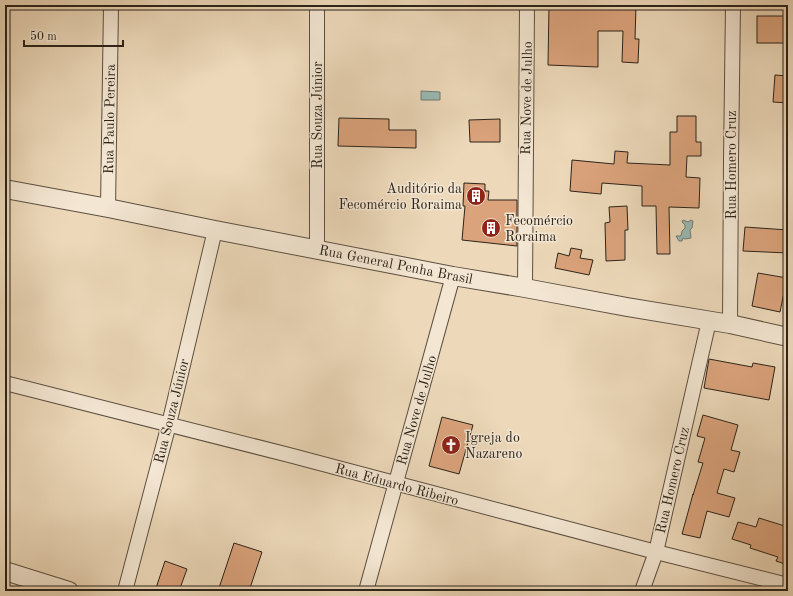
<svg xmlns="http://www.w3.org/2000/svg" width="793" height="596" font-family="'Old Standard TT',serif">
<rect width="100%" height="100%" fill="#edd9ba"/>
<filter id="stains"><feTurbulence type="fractalNoise" baseFrequency=".005" numOctaves="4"/><feColorMatrix values="0 0 0 0 .2 0 0 0 0 .09 0 0 0 0 .02 0 0 0 .5 -.17"/></filter>
<radialGradient id="worn" r=".72"><stop offset=".6" stop-color="#630" stop-opacity="0"/><stop offset="1" stop-color="#630" stop-opacity=".3"/></radialGradient>
<g fill="#9ab9b4" stroke="#6e7d76">
<polygon points="421,91 440,92 440,100 421,100"/>
<polygon points="683,220 688,222 691,220 693,221 692,228 690,230 691,238 685,239 683,238 682,241 679,241 676,236 681,236 682,231 685,228 685,225 682,222"/>
</g>
<g fill="#dba37c" stroke="#2b2319">
<polygon points="549,5 636,5 635,39 639,39 638,63 622,62 623,31 598,31 598,67 548,65"/>
<rect x="757" y="16" width="31" height="27"/>
<polygon points="775,75 788,76 788,103 773,102"/>
<polygon points="677,116 696,116 696,142 701,142 701,156 687,156 686,177 700,178 699,208 669,207 670,254 657,254 656,206 642,206 642,186 602,183 601,194 570,191 572,160 614,164 615,151 628,152 627,163 670,165 670,132 677,132"/>
<polygon points="339,118 389,119 389,130 416,130 416,148 338,146"/>
<polygon points="500,119 500,142 470,142 469,120"/>
<polygon points="464,183 485,184 485,191 489,191 488,200 517,200 517,246 462,240 465,206 463,206"/>
<polygon points="627,206 628,230 625,230 625,260 606,261 605,223 610,222 609,207"/>
<polygon points="745,227 788,230 788,253 743,251"/>
<polygon points="571,248 582,250 580,258 593,260 589,275 555,268 558,253 569,256"/>
<polygon points="758,273 787,278 780,312 752,306"/>
<polygon points="709,359 752,367 753,363 775,367 769,400 704,388"/>
<polygon points="703,415 738,425 731,450 740,452 734,472 724,469 717,493 735,498 729,517 707,511 700,538 682,534 693,494 693,495 703,463 698,462 705,438 697,436"/>
<polygon points="442,417 473,425 459,474 429,466"/>
<polygon points="759,518 788,527 788,565 776,561 778,557 750,548 751,545 732,539 738,522 756,527"/>
<polygon points="234,543 262,552 249,591 218,591"/>
<polygon points="165,561 187,569 179,591 155,591"/>
</g>
<g fill="none" stroke-linecap="round" stroke-linejoin="round">
<g stroke="#5c5041" stroke-width="16">
<g id="minor">
<polyline points="317,5 317,249"/>
<polyline points="108,208 111,5"/>
<polyline points="525,288 527,5"/>
<polyline points="730,324 731,159 733,5"/>
<polyline points="5,383 289,455 656,552 788,585"/>
<polyline points="125,591 169,424 215,230"/>
<polyline points="366,591 453,276"/>
<polyline points="642,591 656,552 709,321"/>
</g>
</g>
<g stroke="#5c5041" stroke-width="20">
<g id="tertiary">
<polyline points="5,189 108,208 215,230 453,276 525,288 627,307 730,324 788,337"/>
<polyline points="5,571 69,591"/>
</g>
</g>
<use href="#minor" stroke="#f3e6d2" stroke-width="14"/>
<use href="#tertiary" stroke="#f3e6d2" stroke-width="18"/>
</g>
<defs>
<g id="building-disc" transform="scale(1)"><circle r="9.5" fill="#8f2418" stroke="#f3e6d2"/><path d="M-4-6H4V6H1V3H-1V6H-4ZM-2.5-4.3h1.7v1.8h-1.7ZM.8-4.3h1.7v1.8H.8ZM-2.5-1h1.7V.8h-1.7ZM.8-1h1.7V.8H.8Z" fill="#fff"/></g>
<g id="church-disc" transform="scale(1)"><circle r="9.5" fill="#8f2418" stroke="#f3e6d2"/><path d="M-1.2-6h2.4v3.5h3.3v2.4h-3.3V6h-2.4V-.1h-3.3v-2.4h3.3Z" fill="#fff"/></g>
</defs>
<g fill-rule="evenodd">
<use href="#building-disc" x="476" y="196"/>
<use href="#building-disc" x="491" y="228"/>
<use href="#church-disc" x="451" y="445"/>
</g>
<g text-anchor="middle" stroke-width="3" stroke-linejoin="round" paint-order="stroke">
<g font-size="14" fill="#2b2319" stroke="#f3e6d2">
<text transform="translate(526 98) rotate(-89)" y="5">Rua Nove de Julho</text>
<text transform="translate(317 115) rotate(-90)" y="5">Rua Souza Júnior</text>
<text transform="translate(109 119) rotate(-89)" y="5">Rua Paulo Pereira</text>
<text transform="translate(731 165) rotate(-90)" y="5">Rua Homero Cruz</text>
<text transform="translate(396 264) rotate(11)" y="5">Rua General Penha Brasil</text>
<text transform="translate(416 410) rotate(-74)" y="5">Rua Nove de Julho</text>
<text transform="translate(171 411) rotate(-76)" y="5">Rua Souza Júnior</text>
<text transform="translate(672 480) rotate(-77)" y="5">Rua Homero Cruz</text>
<text transform="translate(397 484) rotate(15)" y="5">Rua Eduardo Ribeiro</text>
</g>
<g font-size="14" fill="#2b2319" stroke="#f3e6d2" text-anchor="start">
<text x="462" y="193" text-anchor="end">Auditório da<tspan x="462" dy="16">Fecomércio Roraima</tspan></text>
<text x="505" y="225">Fecomércio<tspan x="505" dy="16">Roraima</tspan></text>
<text x="465" y="442">Igreja do<tspan x="465" dy="16">Nazareno</tspan></text>
</g>
</g>
<rect width="793" height="596" fill="none" stroke="#edd9ba" stroke-width="20"/>
<rect x="6" y="6" width="781" height="584" fill="none" stroke="#2b2319" stroke-width="2"/>
<rect x="10" y="10" width="773" height="576" fill="none" stroke="#2b2319"/>
<path d="M24 40v6h99v-6" fill="none" stroke="#2b2319" stroke-width="2"/>
<text x="30" y="40" font-size="12" fill="#2b2319" stroke="#f3e6d2" stroke-width="3" paint-order="stroke">50 m</text>
<rect width="100%" height="100%" filter="url(#stains)"/>
<rect width="100%" height="100%" fill="url(#worn)"/>
</svg>
